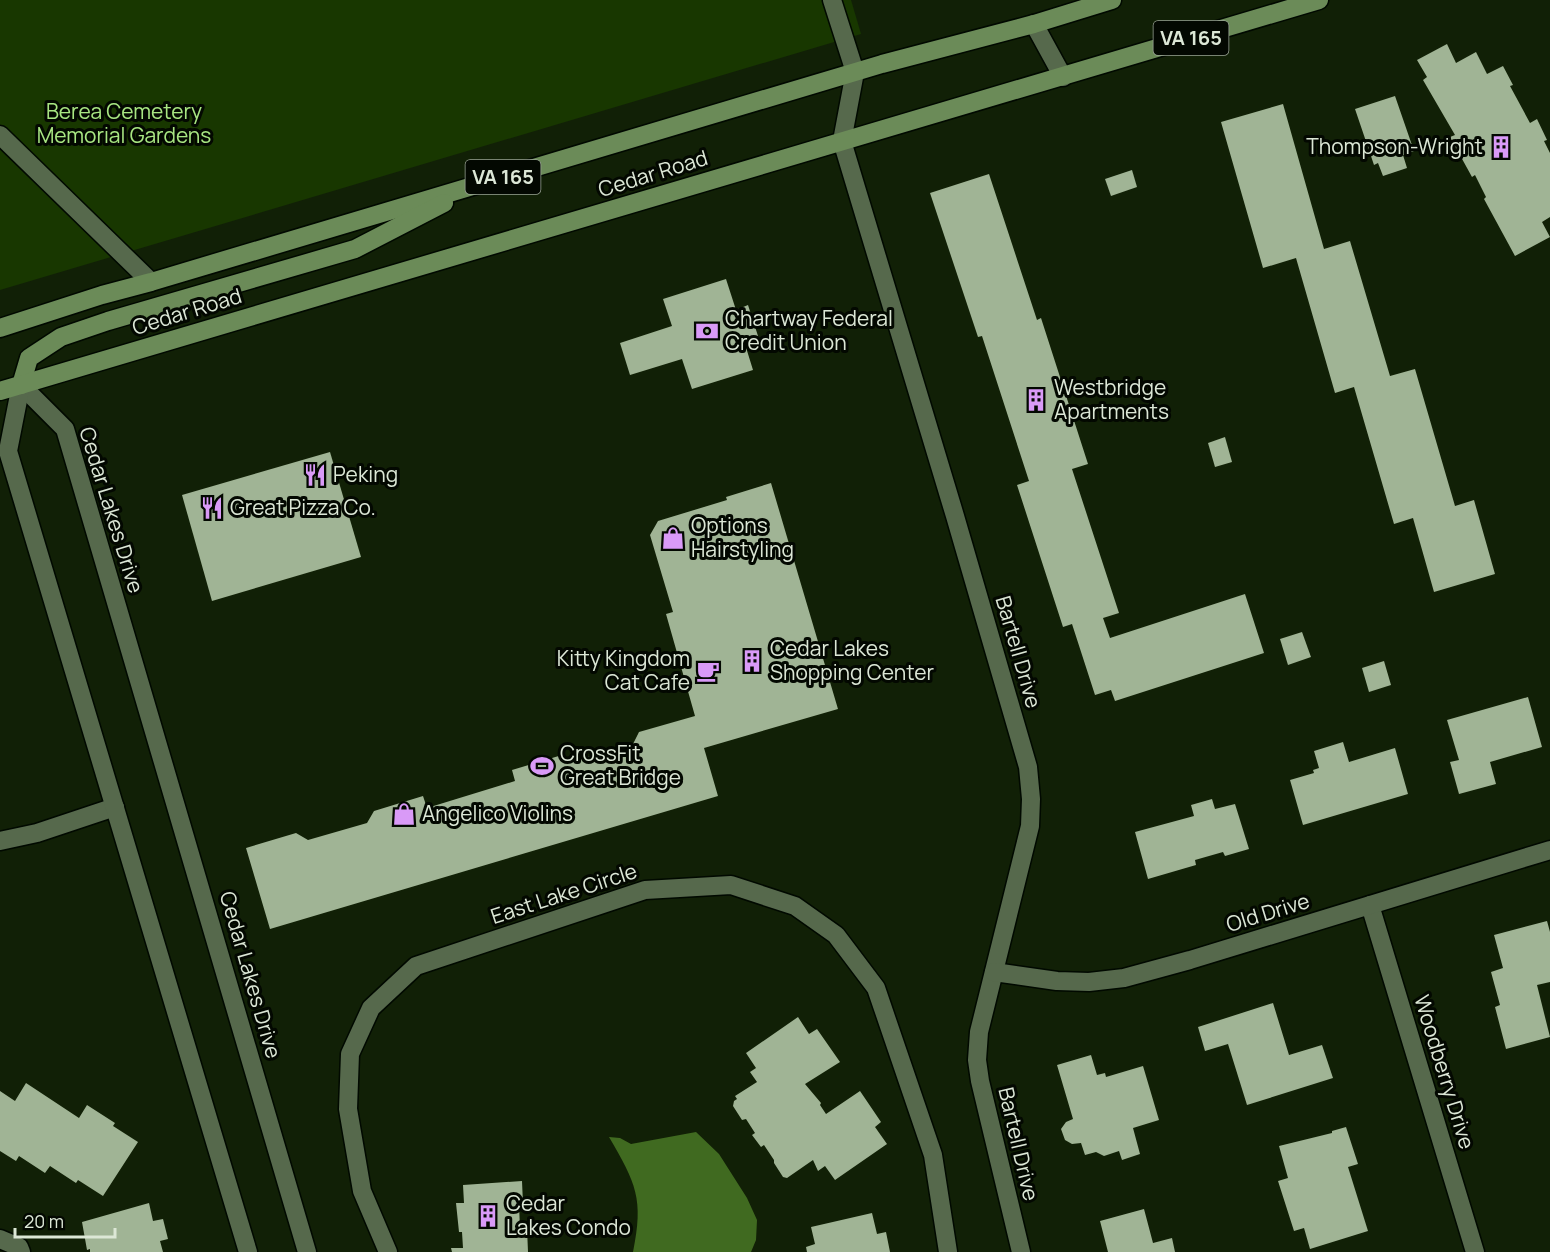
<svg xmlns="http://www.w3.org/2000/svg" width="1550" height="1252" font-family="Manrope,sans-serif">
<rect width="100%" height="100%" fill="#112006"/>
<polygon fill="#183700" points="0,0 851,0 861,34 0,290"/>
<path fill="#406a20" d="M 696,1132 L 719,1154 L 747,1198 L 757,1220 L 756,1240 L 751,1252 L 633,1252 C 644,1199 636,1183 609,1137 L 620,1138 L 631,1144 Z"/>
<g fill="#a0b495">
<polygon points="1447,44 1456,63 1476,52 1487,74 1503,66 1513,85 1510,86 1530,123 1537,119 1547,140 1544,141 1550,153 1550,217 1542,222 1550,237 1515,256 1484,199 1486,197 1475,175 1472,177 1450,137 1455,135 1423,80 1427,77 1417,60"/>
<polygon points="1395,96 1414,151 1403,155 1407,168 1383,176 1378,163 1374,165 1355,109"/>
<polygon points="1283,104 1324,249 1350,241 1390,376 1415,369 1455,506 1474,500 1495,574 1434,592 1413,518 1394,524 1354,387 1335,393 1296,258 1263,268 1221,122"/>
<polygon points="1132,170 1137,187 1111,196 1105,179"/>
<polygon points="989,174 1037,320 1041,318 1088,464 1072,469 1119,613 1103,618 1110,638 1245,594 1264,653 1115,701 1111,690 1095,695 1072,624 1063,627 1017,485 1029,481 982,336 978,337 930,193"/>
<polygon points="726,279 736,310 748,305 758,336 744,341 753,370 692,389 682,359 630,375 620,343 672,326 663,299"/>
<polygon points="1225,437 1232,462 1215,467 1208,443"/>
<polygon points="330,452 361,557 212,601 182,495"/>
<polygon points="771,483 838,709 704,748 718,796 270,929 246,848 296,833 308,840 367,823 374,811 423,796 427,808 515,781 512,770 562,755 573,761 633,744 639,732 695,716 666,614 673,612 650,535 658,521 727,500 726,497"/>
<polygon points="1302,632 1311,657 1288,665 1280,639"/>
<polygon points="1384,661 1391,685 1369,692 1362,668"/>
<polygon points="1528,697 1542,747 1490,762 1496,784 1459,794 1450,762 1459,760 1447,720"/>
<polygon points="1343,742 1349,762 1395,748 1408,794 1303,825 1290,780 1314,773 1313,770 1319,768 1314,751"/>
<polygon points="1212,799 1215,809 1235,804 1249,849 1225,856 1223,852 1195,860 1196,865 1148,879 1135,832 1194,816 1191,805"/>
<polygon points="1547,921 1550,932 1550,982 1537,985 1550,1037 1506,1049 1495,1007 1500,1005 1491,972 1503,968 1494,935"/>
<polygon points="1273,1003 1289,1055 1322,1045 1333,1078 1247,1105 1228,1044 1205,1051 1198,1027"/>
<polygon points="798,1017 809,1034 817,1029 840,1062 805,1084 821,1103 820,1105 826,1114 860,1091 881,1122 875,1127 887,1144 835,1180 825,1166 818,1171 813,1160 787,1178 783,1177 774,1163 774,1160 764,1145 761,1147 752,1135 755,1133 746,1119 742,1120 733,1106 734,1101 737,1099 735,1096 757,1082 750,1072 756,1068 746,1053"/>
<polygon points="1091,1055 1097,1075 1105,1073 1106,1077 1143,1066 1159,1120 1133,1128 1140,1154 1122,1160 1119,1151 1104,1156 1096,1152 1085,1155 1081,1143 1072,1144 1065,1140 1061,1129 1066,1122 1073,1119 1057,1065"/>
<polygon points="26,1083 79,1118 87,1105 115,1123 113,1126 138,1142 103,1196 78,1180 76,1183 50,1166 45,1173 19,1156 16,1161 0,1151 0,1091 15,1101"/>
<polygon points="1346,1127 1358,1164 1348,1167 1368,1231 1310,1249 1304,1228 1294,1231 1278,1181 1288,1178 1279,1146 1332,1133 1332,1131"/>
<polygon points="522,1181 523,1204 519,1204 520,1229 527,1228 528,1252 452,1252 451,1248 463,1248 462,1232 459,1232 456,1203 464,1203 463,1185"/>
<polygon points="149,1203 153,1221 163,1219 168,1239 160,1241 163,1252 90,1252 90,1249 87,1250 82,1222"/>
<polygon points="1144,1209 1153,1243 1172,1238 1175,1252 1108,1252 1100,1221"/>
<polygon points="872,1213 877,1234 886,1232 890,1252 807,1252 806,1247 815,1244 811,1227"/>
</g>
<g fill="none" stroke-linecap="round" stroke-linejoin="round">
<g stroke="#010900" stroke-width="21">
<g id="service">
<polyline points="832,0 855,72"/>
<polyline points="1034,24 1063,77"/>
<polyline points="0,135 151,282"/>
<polyline points="0,841 37,833 115,807"/>
<polyline points="0,1239 19,1247 21,1252"/>
<polyline points="388,1252 362,1191 348,1109 350,1054 371,1008 416,966 645,890 731,885 795,906 836,935 876,988 933,1155 948,1252"/>
</g>
</g>
<g stroke="#010900" stroke-width="21">
<g id="minor">
<polyline points="855,72 842,141 955,516 1028,767 1031,799 1030,826 979,1032 977,1060 980,1081 1021,1252"/>
<polyline points="21,385 65,429 307,1252"/>
<polyline points="21,385 8,451 248,1252"/>
<polyline points="1370,905 1475,1252"/>
<polyline points="994,972 1057,981 1089,982 1124,978 1190,960 1550,850"/>
</g>
</g>
<g stroke="#010900" stroke-width="21">
<g id="primary">
<polyline points="0,328 102,295 151,282 882,64 1034,24 1112,0"/>
<polyline points="21,385 29,358 61,337 108,321 355,249 444,203"/>
<polyline points="0,391 1319,0"/>
</g>
</g>
<use href="#service" stroke="#56694c" stroke-width="18"/>
<use href="#minor" stroke="#56694c" stroke-width="18"/>
<use href="#primary" stroke="#6b8b58" stroke-width="18"/>
</g>
<defs>
<g id="building-bare" transform="scale(1.8)"><path d="M-4-6H4V6H1V3H-1V6H-4ZM-2.5-4.3h1.7v1.8h-1.7ZM.8-4.3h1.7v1.8H.8ZM-2.5-1h1.7V.8h-1.7ZM.8-1h1.7V.8H.8Z" fill="#d99af7" stroke="#030801" stroke-width="2.5" paint-order="stroke"/></g>
<g id="bank-bare" transform="scale(1.8)"><path d="M-6-4H6V4H-6ZM0-2.3a2.3 2.3 0 1 0 0 4.6a2.3 2.3 0 1 0 0-4.6Z" fill="#d99af7" stroke="#030801" stroke-width="2.5" paint-order="stroke"/></g>
<g id="restaurant-bare" transform="scale(1.8)"><path d="M-5-6h1v4h1v-4h1v4h1v-4h1v5L-1.5 .5V6h-2V.5L-5-1ZM5-6V6H3V1.5H1.5Q1.5-4 5-6Z" fill="#d99af7" stroke="#030801" stroke-width="2.5" paint-order="stroke"/></g>
<g id="shop-bare" transform="scale(1.8)"><path d="M-5-2.5h2.3a2.7 3.5 0 0 1 5.4 0H5L5.5 6h-11ZM-1.5-2.5h3a1.5 2.3 0 0 0-3 0Z" fill="#d99af7" stroke="#030801" stroke-width="2.5" paint-order="stroke"/></g>
<g id="cafe-bare" transform="scale(1.8)"><path d="M-5.5-4.5H6V0H3Q3 3.5 0 3.5H-2.5Q-5.5 3.5-5.5 0ZM3-3.2v2h1.7v-2ZM-6 4.5H4V6H-6Z" fill="#d99af7" stroke="#030801" stroke-width="2.5" paint-order="stroke"/></g>
<g id="stadium-bare" transform="scale(1.8)"><path d="M0-5a6.5 5 0 1 0 0 10a6.5 5 0 1 0 0-10ZM-3.5-1.8h7v3.6h-7Z" fill="#d99af7" stroke="#030801" stroke-width="2.5" paint-order="stroke"/></g>
</defs>
<g fill-rule="evenodd">
<use href="#building-bare" x="1501" y="147"/>
<use href="#bank-bare" x="707" y="331"/>
<use href="#building-bare" x="1036" y="400"/>
<use href="#restaurant-bare" x="315" y="475"/>
<use href="#restaurant-bare" x="212" y="508"/>
<use href="#shop-bare" x="673" y="538"/>
<use href="#building-bare" x="752" y="661"/>
<use href="#cafe-bare" x="708" y="671"/>
<use href="#stadium-bare" x="542" y="766"/>
<use href="#shop-bare" x="404" y="814"/>
<use href="#building-bare" x="488" y="1216"/>
</g>
<g text-anchor="middle" stroke-width="6" stroke-linejoin="round" paint-order="stroke">
<g fill="#030801" stroke="#9ba496" stroke-width="1.5">
<rect x="1153.5" y="21" width="75" height="34" rx="4.5"/>
<rect x="465.5" y="160" width="75" height="34" rx="4.5"/>
</g>
<g font-size="20" font-weight="bold" fill="#dce7d6">
<text x="1191" y="45">VA 165</text>
<text x="503" y="184">VA 165</text>
</g>
<g font-size="21" fill="#a8e682" stroke="#030801">
<text x="124" y="119">Berea Cemetery<tspan x="124" dy="24">Memorial Gardens</tspan></text>
</g>
<g font-size="21" fill="#dce7d6" stroke="#030801" text-anchor="start">
<text x="1483" y="154" text-anchor="end">Thompson-Wright</text>
<text x="725" y="326">Chartway Federal<tspan x="725" dy="24">Credit Union</tspan></text>
<text x="1054" y="395">Westbridge<tspan x="1054" dy="24">Apartments</tspan></text>
<text x="333" y="482">Peking</text>
<text x="230" y="515">Great Pizza Co.</text>
<text x="691" y="533">Options<tspan x="691" dy="24">Hairstyling</tspan></text>
<text x="770" y="656">Cedar Lakes<tspan x="770" dy="24">Shopping Center</tspan></text>
<text x="690" y="666" text-anchor="end">Kitty Kingdom<tspan x="690" dy="24">Cat Cafe</tspan></text>
<text x="560" y="761">CrossFit<tspan x="560" dy="24">Great Bridge</tspan></text>
<text x="422" y="821">Angelico Violins</text>
<text x="506" y="1211">Cedar<tspan x="506" dy="24">Lakes Condo</tspan></text>
</g>
<g font-size="21" fill="#dce7d6" stroke="#030801">
<text transform="translate(653 174) rotate(-17)" y="7">Cedar Road</text>
<text transform="translate(187 312) rotate(-17)" y="7">Cedar Road</text>
<text transform="translate(111 510) rotate(73)" y="7">Cedar Lakes Drive</text>
<text transform="translate(1018 652) rotate(74)" y="7">Bartell Drive</text>
<text transform="translate(564 894) rotate(-18)" y="7">East Lake Circle</text>
<text transform="translate(1268 913) rotate(-17)" y="7">Old Drive</text>
<text transform="translate(250 975) rotate(74)" y="7">Cedar Lakes Drive</text>
<text transform="translate(1444 1072) rotate(73)" y="7">Woodberry Drive</text>
<text transform="translate(1018 1144) rotate(77)" y="7">Bartell Drive</text>
</g>
</g>
<path d="M15 1228v9h100v-9" fill="none" stroke="#dce7d6" stroke-width="3"/>
<text x="24" y="1228" font-size="18" fill="#dce7d6" stroke="#030801" stroke-width="4.5" paint-order="stroke">20 m</text>
</svg>
